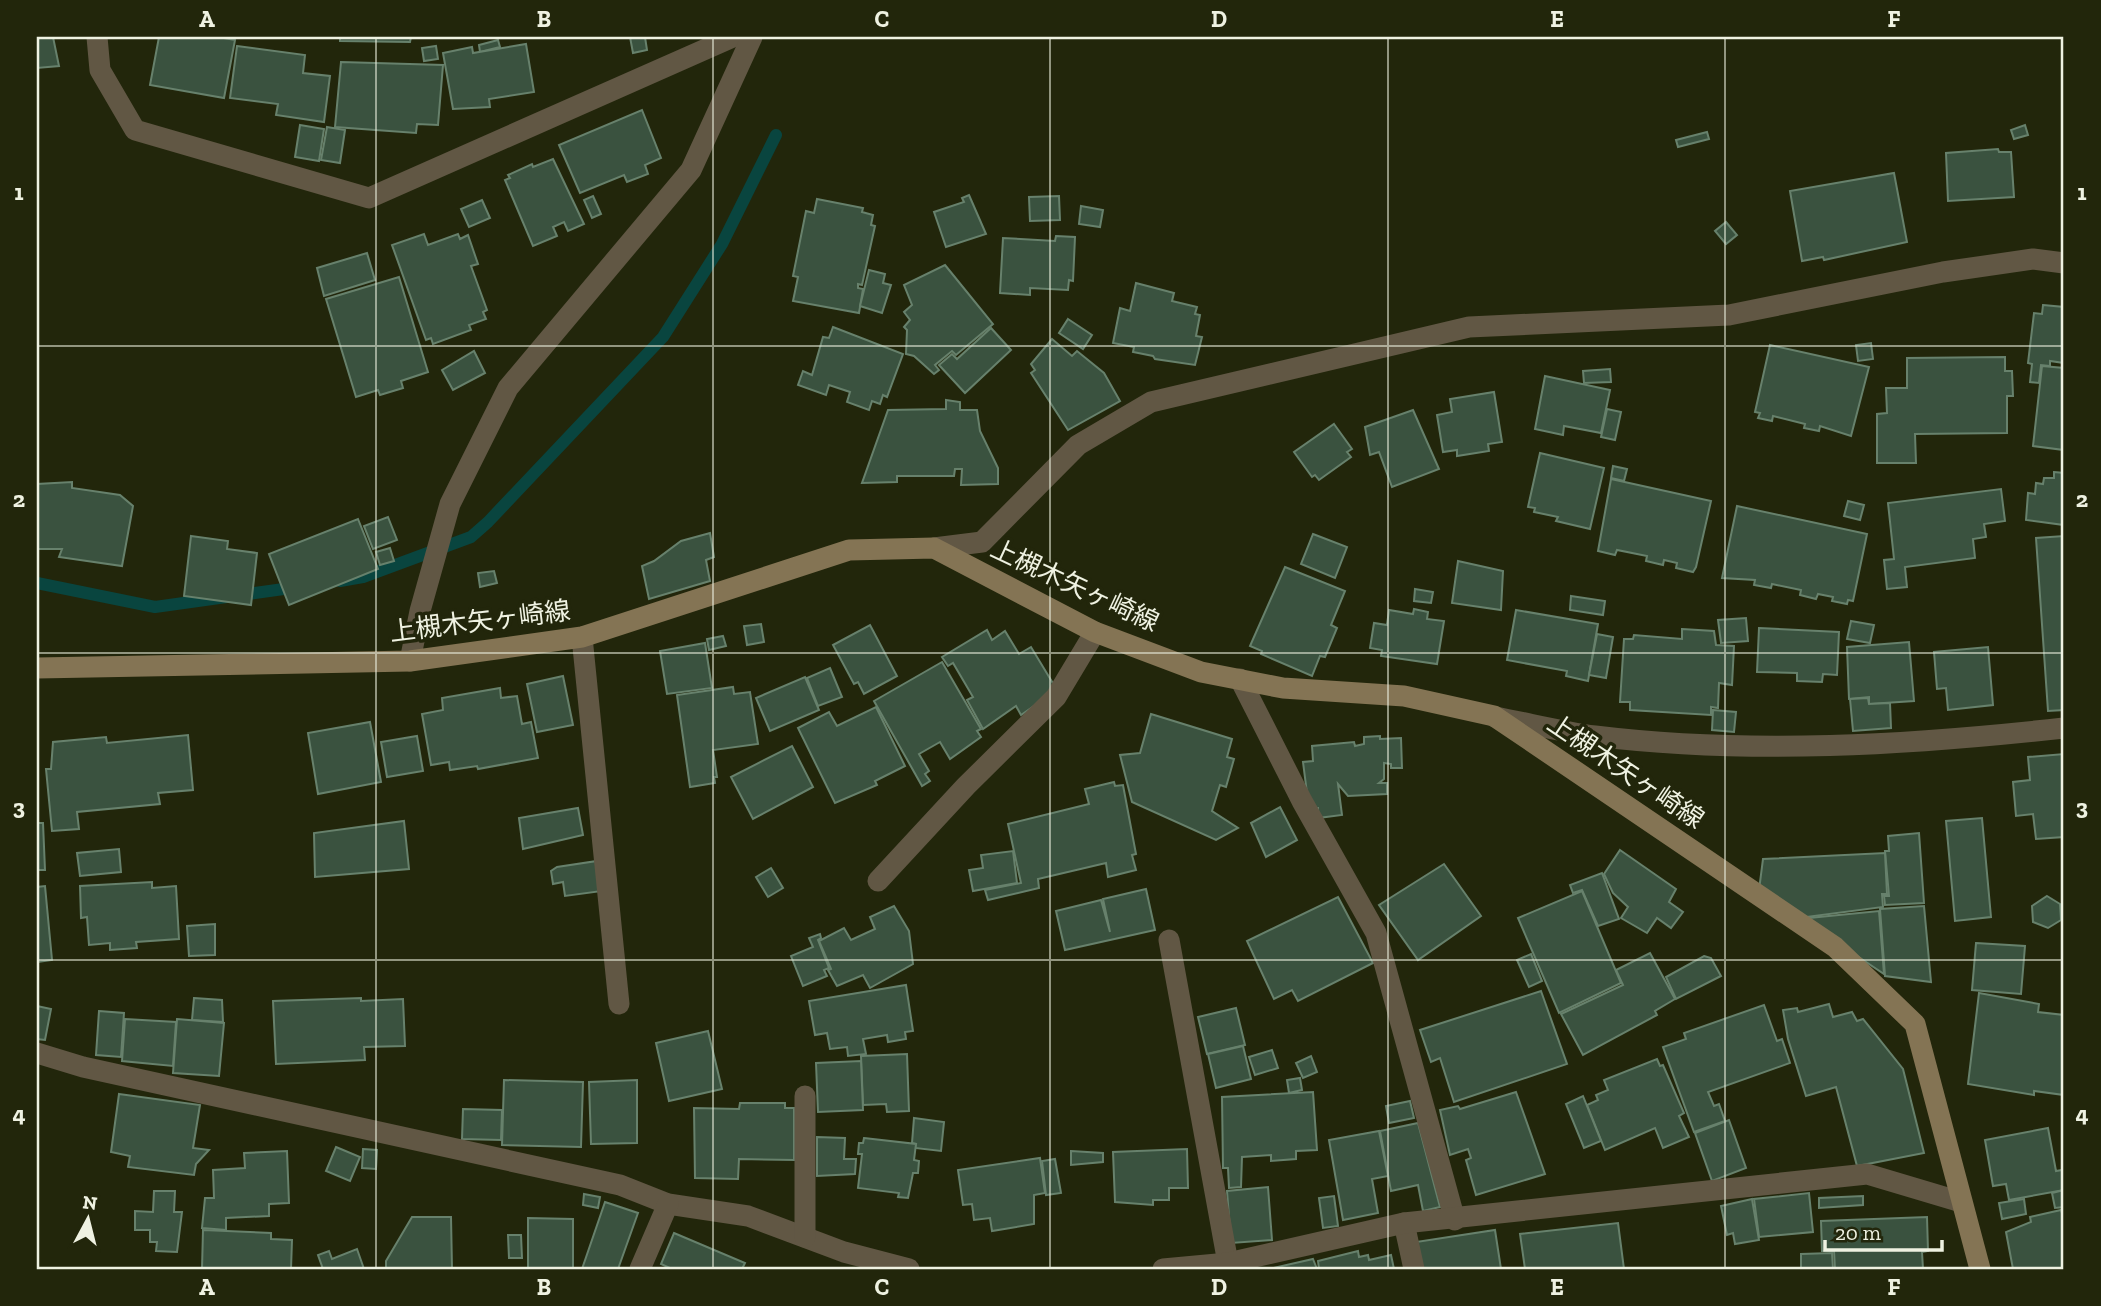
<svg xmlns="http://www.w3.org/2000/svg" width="2101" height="1306" font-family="'Zilla Slab','Noto Sans JP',serif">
<rect width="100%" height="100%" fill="#22260b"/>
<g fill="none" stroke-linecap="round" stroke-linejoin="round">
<g stroke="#09453f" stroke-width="12">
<polyline points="340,581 363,577 471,537 488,522 663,337 722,244 776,135"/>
<polyline points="37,583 155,607 298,587"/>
</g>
</g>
<g fill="#3a523f" stroke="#67816c" stroke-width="2">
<polygon points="37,37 53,37 59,66 37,68"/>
<polygon points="159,37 218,37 235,40 224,98 150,85"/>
<polygon points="340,37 411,37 410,42 340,41"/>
<polygon points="630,37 645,37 647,50 633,53"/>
<polygon points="498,40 500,47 480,52 479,45"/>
<polygon points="526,44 534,92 489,99 490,107 453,109 443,53 472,47 473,53"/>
<polygon points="237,46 305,55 303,73 330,76 324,122 276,115 278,104 230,98"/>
<polygon points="436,46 438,59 424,61 422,48"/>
<polygon points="341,62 443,65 438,125 417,124 416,133 335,127"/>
<polygon points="642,110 661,158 645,165 648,174 627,182 624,175 580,193 559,145"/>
<polygon points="300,125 324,129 319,161 295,157"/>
<polygon points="2025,125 2028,135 2014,139 2011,130"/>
<polygon points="327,127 345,130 340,163 321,160"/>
<polygon points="1707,132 1709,139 1678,147 1676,140"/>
<polygon points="1998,149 1999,152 2011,152 2014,197 1948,201 1946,153"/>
<polygon points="553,159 584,224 568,231 564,222 553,227 557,236 533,246 505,180 510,178 508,175 532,164 533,167"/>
<polygon points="1894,173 1907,242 1824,260 1823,257 1802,261 1790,191"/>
<polygon points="969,195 986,234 946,247 934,212 964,202 962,198"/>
<polygon points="593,196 601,214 592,218 584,200"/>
<polygon points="1059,196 1060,220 1030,221 1029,197"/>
<polygon points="817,199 863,208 862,212 873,215 871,225 875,226 862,285 858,284 858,288 863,289 859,313 793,301 798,277 793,276 806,211 814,213"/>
<polygon points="482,200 490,218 469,227 461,209"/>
<polygon points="1081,206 1103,210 1100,227 1079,224"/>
<polygon points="1726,222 1737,235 1726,244 1715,231"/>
<polygon points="424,234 428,245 458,234 460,239 468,235 478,264 471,266 487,310 483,312 486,319 469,325 471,330 433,344 431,338 426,340 392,245"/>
<polygon points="1056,236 1075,237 1073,281 1069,280 1068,290 1030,288 1030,295 1000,293 1003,238 1055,241"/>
<polygon points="367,253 375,280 324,296 317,268"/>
<polygon points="945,265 993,324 956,355 952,351 935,365 939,370 934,374 914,356 906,354 907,330 904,327 910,320 904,312 912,305 904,285"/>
<polygon points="869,270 885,274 883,283 891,285 882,313 860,306"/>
<polygon points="399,277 428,372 401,381 403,388 380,395 378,390 356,397 326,299"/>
<polygon points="1136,283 1174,293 1172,301 1197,307 1195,314 1200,315 1196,336 1202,337 1195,365 1155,359 1153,356 1133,352 1134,347 1113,343 1120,308 1130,311"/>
<polygon points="2043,305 2064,307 2064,363 2050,361 2050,366 2041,365 2039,383 2030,382 2032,364 2028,363 2034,313 2042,314"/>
<polygon points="1068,319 1092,335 1083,349 1059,333"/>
<polygon points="833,327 903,354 887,397 883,395 880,404 872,401 869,410 847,402 850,392 829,385 826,395 798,385 803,371 812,375 823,337 829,338"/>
<polygon points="991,328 1011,350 965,393 939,365 952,354 957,359"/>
<polygon points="1052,339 1072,356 1077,351 1104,373 1120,401 1068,430 1031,373 1035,370 1031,364"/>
<polygon points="1871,343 1873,359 1858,361 1856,345"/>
<polygon points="1770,345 1869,367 1851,436 1820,426 1819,431 1804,428 1805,424 1773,416 1772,421 1758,418 1760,413 1755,412"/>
<polygon points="474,351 485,373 453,390 442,370"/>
<polygon points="2005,357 2005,371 2012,371 2013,396 2007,396 2007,433 1915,434 1916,463 1877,463 1877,414 1887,413 1886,388 1907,388 1907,358"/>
<polygon points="2042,366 2064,368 2064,450 2033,446"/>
<polygon points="1610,369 1611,382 1584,383 1583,371"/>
<polygon points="1545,376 1610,390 1601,433 1564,426 1563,435 1535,429"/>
<polygon points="1494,392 1502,442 1488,444 1489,451 1457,456 1457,450 1443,452 1437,415 1452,412 1450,399"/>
<polygon points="946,400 960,402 960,410 977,410 980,431 998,468 998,484 961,485 962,469 955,469 954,476 897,476 897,482 862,483 888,410 946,409"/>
<polygon points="1607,409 1621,412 1615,440 1601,437"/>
<polygon points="1413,410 1439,469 1392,487 1379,452 1370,455 1365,427"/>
<polygon points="1334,424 1352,449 1347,452 1351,457 1319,480 1315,475 1312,477 1294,452"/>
<polygon points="1540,453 1604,468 1590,529 1556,521 1558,517 1534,512 1535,508 1528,507"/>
<polygon points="1613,466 1627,469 1624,481 1611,478"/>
<polygon points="2054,472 2064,473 2064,525 2026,520 2028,493 2035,494 2036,483 2043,484 2044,478 2054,478"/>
<polygon points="1611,479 1711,501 1696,567 1693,572 1676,568 1677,563 1664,560 1663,565 1646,561 1647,556 1617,550 1615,555 1598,551"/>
<polygon points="72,482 72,488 120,495 133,506 122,566 59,557 62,549 37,549 37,484"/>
<polygon points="2001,489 2005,521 1984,524 1986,537 1973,539 1975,558 1905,567 1907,587 1887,589 1884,560 1894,559 1888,503"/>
<polygon points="1848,501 1864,505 1860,520 1844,516"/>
<polygon points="1737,506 1867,534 1853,601 1848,600 1847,604 1832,601 1833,597 1818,594 1816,599 1800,595 1801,590 1772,584 1771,588 1754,585 1755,580 1722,578"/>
<polygon points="388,517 397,540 373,549 364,526"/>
<polygon points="358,519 378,569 289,605 269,554"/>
<polygon points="710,533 714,557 706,560 710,581 649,599 642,566 654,561 681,541"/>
<polygon points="1313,534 1347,547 1335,578 1301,564"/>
<polygon points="191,536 228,541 227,549 257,553 251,605 184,596"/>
<polygon points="2064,536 2064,710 2048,711 2036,538"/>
<polygon points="390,548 394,561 380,565 376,552"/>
<polygon points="1458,561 1503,571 1501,610 1452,603"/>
<polygon points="1285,567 1345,591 1331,625 1337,628 1325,657 1320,656 1312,676 1261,654 1262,651 1250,646"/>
<polygon points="494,571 497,583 480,587 478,573"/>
<polygon points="1415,589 1433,592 1431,603 1414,601"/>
<polygon points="1571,596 1605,601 1603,615 1570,610"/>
<polygon points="1414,609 1428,612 1427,619 1444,621 1437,664 1381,656 1382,650 1370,648 1374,623 1387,625 1389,610 1413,614"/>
<polygon points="1516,610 1598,624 1588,681 1566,676 1567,671 1507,660"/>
<polygon points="1746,618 1748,641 1721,643 1718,620"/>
<polygon points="1851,621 1874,625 1870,643 1847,639"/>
<polygon points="761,624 764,642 747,645 744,626"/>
<polygon points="870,625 897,676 864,694 858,682 854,684 833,645"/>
<polygon points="1759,628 1839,632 1837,675 1823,674 1822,682 1797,681 1797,673 1757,672"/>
<polygon points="1682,629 1714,631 1716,645 1734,646 1732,685 1719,683 1718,708 1711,707 1711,715 1630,710 1630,702 1620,702 1624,639 1633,639 1634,635 1682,639"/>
<polygon points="987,630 992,640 1005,631 1019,654 1031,647 1057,690 1021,715 1016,706 983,729 967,700 973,697 953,663 948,666 942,657"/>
<polygon points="1597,634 1613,637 1606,678 1589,675"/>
<polygon points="723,636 726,646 709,650 707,639"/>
<polygon points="1909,642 1914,701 1869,704 1869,697 1849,699 1847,647"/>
<polygon points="705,643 712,688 667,694 660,651"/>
<polygon points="1988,647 1993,705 1948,710 1946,688 1937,689 1934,652"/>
<polygon points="942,662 981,729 977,731 981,737 950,759 940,742 919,754 929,771 925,774 930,781 922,786 874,701"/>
<polygon points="830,668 842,697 818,706 807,678"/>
<polygon points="563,676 573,725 537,732 527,684"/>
<polygon points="805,677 819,710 770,731 756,698"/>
<polygon points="733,687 734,694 750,692 758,744 713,750 717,777 714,777 715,783 690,787 677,695"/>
<polygon points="500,688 501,698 517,696 522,724 531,722 538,758 478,769 477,766 450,770 449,762 431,765 422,714 443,710 442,698"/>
<polygon points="1868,698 1869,704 1890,703 1891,728 1853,731 1850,699"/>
<polygon points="876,707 905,766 875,781 877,785 835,803 798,728 829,712 837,726"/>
<polygon points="1713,710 1736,712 1734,732 1712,730"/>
<polygon points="1151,714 1232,739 1227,757 1234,759 1226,787 1220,785 1212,811 1238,828 1216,840 1132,802 1120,755 1140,753"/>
<polygon points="370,722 381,782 318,794 308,733"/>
<polygon points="188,735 193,790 158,793 160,804 77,812 79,829 52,831 46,769 51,769 53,742 106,737 107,743"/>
<polygon points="417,736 423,771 387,777 381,742"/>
<polygon points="1380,736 1380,739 1401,738 1402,768 1391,768 1391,764 1384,763 1384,779 1379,783 1387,783 1387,794 1348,796 1338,784 1342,815 1318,818 1318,808 1309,809 1303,762 1313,761 1312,746 1354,742 1355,746 1364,744 1364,737"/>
<polygon points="792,746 813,787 753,819 731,777"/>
<polygon points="2064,754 2064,837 2036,839 2033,814 2016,816 2013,782 2030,780 2028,757"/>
<polygon points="1114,782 1115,786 1123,785 1136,854 1132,855 1136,870 1108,877 1106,863 1038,879 1039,888 988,900 985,890 1021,883 1008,824 1089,804 1085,789"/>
<polygon points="1280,807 1297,840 1266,857 1251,823"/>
<polygon points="578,808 583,835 523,849 519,818"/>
<polygon points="1982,818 1991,917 1955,921 1946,821"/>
<polygon points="404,821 409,869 315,877 314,833"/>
<polygon points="37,823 43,823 45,870 37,870"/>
<polygon points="1919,833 1924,903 1885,905 1884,896 1889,896 1885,851 1889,851 1888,836"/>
<polygon points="119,849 121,872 80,876 77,853"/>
<polygon points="1620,850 1676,889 1669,902 1683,912 1671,928 1657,918 1647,933 1621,918 1628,907 1613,893 1604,874"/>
<polygon points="1013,851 1017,883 973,891 969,870 983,868 981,855"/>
<polygon points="1885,853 1887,894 1882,894 1883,907 1799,918 1759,890 1763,859"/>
<polygon points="597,861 602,891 565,896 563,882 553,884 551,871 557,867"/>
<polygon points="1444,864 1481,916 1418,960 1379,905"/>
<polygon points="771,868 783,888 768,897 756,877"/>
<polygon points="1602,873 1619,919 1598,926 1582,890 1573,893 1570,885"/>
<polygon points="152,882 152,888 176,886 179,939 136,942 137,948 110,950 110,943 89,945 87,917 81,918 80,886"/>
<polygon points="45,886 52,960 37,962 37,887"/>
<polygon points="1146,889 1155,930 1065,950 1056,911 1101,900 1110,932 1103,899"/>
<polygon points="1582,891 1621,983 1559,1013 1518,918"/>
<polygon points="2047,896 2060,904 2061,920 2048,928 2033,922 2032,906"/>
<polygon points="1338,897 1373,963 1298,1001 1292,990 1274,999 1247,941"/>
<polygon points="894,906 909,931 913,964 870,988 863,975 837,986 828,970 831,969 819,941 844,928 851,940 875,929 870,917"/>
<polygon points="1924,906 1931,982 1885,976 1880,909"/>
<polygon points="1879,911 1884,974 1811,925 1809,918"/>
<polygon points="215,924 215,955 189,956 187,926"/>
<polygon points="820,934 821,938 818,940 829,968 824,970 827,976 803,986 791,956 813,947 809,938"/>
<polygon points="1976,943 2025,946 2021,994 1972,990"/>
<polygon points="1650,953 1675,999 1655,1011 1657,1015 1583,1055 1561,1014 1623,985 1616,970"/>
<polygon points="1531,954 1542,981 1529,987 1517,960"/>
<polygon points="1704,956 1711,958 1721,976 1676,999 1666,977"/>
<polygon points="906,985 913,1031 905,1032 906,1039 888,1042 887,1035 863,1039 866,1054 848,1056 847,1047 830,1049 827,1033 815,1035 809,1001"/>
<polygon points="1541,991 1567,1064 1454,1102 1440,1058 1431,1062 1420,1030"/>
<polygon points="1979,993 2039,1004 2038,1012 2064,1015 2064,1095 2034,1091 2034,1095 1968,1084"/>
<polygon points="194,998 222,1000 223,1022 192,1020"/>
<polygon points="361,998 361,1001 403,999 405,1046 364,1047 365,1060 276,1064 273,1001"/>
<polygon points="1829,1004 1833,1017 1852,1012 1857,1021 1863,1019 1903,1069 1924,1153 1857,1166 1836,1087 1806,1096 1788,1039 1783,1010 1797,1008 1798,1012"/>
<polygon points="1764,1005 1777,1041 1782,1039 1790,1063 1708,1092 1714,1106 1719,1104 1725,1121 1694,1132 1663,1047 1686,1039 1684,1033"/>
<polygon points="37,1006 51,1009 45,1040 37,1039"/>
<polygon points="1236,1008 1245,1045 1207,1054 1198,1017"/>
<polygon points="99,1011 124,1013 121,1057 96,1055"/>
<polygon points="125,1019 176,1022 173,1066 122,1061"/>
<polygon points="177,1019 224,1023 219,1076 173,1073"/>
<polygon points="708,1031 722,1089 669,1101 656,1043"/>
<polygon points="1243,1046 1251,1079 1216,1088 1208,1054"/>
<polygon points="1272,1050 1278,1068 1255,1075 1249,1057"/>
<polygon points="907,1054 909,1111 887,1112 886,1104 863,1105 861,1056"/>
<polygon points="1311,1056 1317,1072 1303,1078 1296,1063"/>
<polygon points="1657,1059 1660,1066 1663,1065 1684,1113 1679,1116 1689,1137 1663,1148 1655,1128 1605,1150 1587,1105 1598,1100 1596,1095 1608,1090 1604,1080"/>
<polygon points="861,1061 863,1110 818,1112 816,1063"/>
<polygon points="1300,1078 1302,1090 1289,1093 1287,1080"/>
<polygon points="504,1080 583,1082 581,1147 502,1145"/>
<polygon points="637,1080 637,1143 591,1144 589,1082"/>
<polygon points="1313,1092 1317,1150 1296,1151 1296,1159 1271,1161 1271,1155 1242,1157 1241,1187 1229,1188 1228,1168 1223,1168 1222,1097"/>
<polygon points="1516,1092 1545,1174 1476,1195 1466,1160 1471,1158 1468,1149 1450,1155 1440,1110 1458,1106 1460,1109"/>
<polygon points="119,1094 200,1105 193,1148 209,1150 196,1164 194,1175 128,1167 130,1156 111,1152"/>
<polygon points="1583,1096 1601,1141 1584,1148 1566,1104"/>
<polygon points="1410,1101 1414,1118 1389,1123 1386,1106"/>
<polygon points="740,1103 785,1103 785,1108 794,1108 794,1160 739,1159 738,1179 695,1178 694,1108 739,1109"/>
<polygon points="463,1109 502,1110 501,1140 462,1139"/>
<polygon points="914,1118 944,1122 941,1151 915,1148 916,1144 912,1143"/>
<polygon points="1729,1120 1746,1168 1712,1181 1695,1133"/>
<polygon points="1418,1123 1440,1207 1423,1211 1418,1185 1391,1191 1380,1131"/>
<polygon points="2048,1128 2056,1171 2062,1170 2064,1190 2009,1200 2006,1184 1993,1186 1985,1140"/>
<polygon points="1379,1131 1388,1176 1372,1179 1378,1213 1343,1220 1329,1140"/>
<polygon points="817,1137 845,1138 844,1159 856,1159 855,1174 817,1176"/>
<polygon points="864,1138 916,1144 914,1160 919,1161 918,1173 913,1173 908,1198 898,1197 899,1193 858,1188 862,1154 858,1154 859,1143 863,1143"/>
<polygon points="336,1147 360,1157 350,1181 326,1171"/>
<polygon points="363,1149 377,1150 376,1169 362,1168"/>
<polygon points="1187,1149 1188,1188 1169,1188 1169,1200 1153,1200 1153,1205 1115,1202 1113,1152"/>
<polygon points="287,1151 289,1203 269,1204 269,1216 226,1218 226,1230 202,1228 205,1198 214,1198 213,1170 245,1168 244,1153"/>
<polygon points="1071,1151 1103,1153 1103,1162 1071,1165"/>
<polygon points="1040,1158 1045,1193 1034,1195 1034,1224 992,1231 990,1218 974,1220 972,1204 963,1205 958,1170"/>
<polygon points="1055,1159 1061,1193 1046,1195 1042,1161"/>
<polygon points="1268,1187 1272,1240 1231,1243 1227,1191"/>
<polygon points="2064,1190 2064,1207 2055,1208 2052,1193"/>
<polygon points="154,1191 175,1191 174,1212 182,1212 177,1252 156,1251 157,1242 150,1242 150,1230 135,1230 135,1211 153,1212"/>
<polygon points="1809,1193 1813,1232 1759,1237 1754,1199"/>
<polygon points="584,1194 600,1197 598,1208 583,1205"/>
<polygon points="1334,1196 1338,1226 1323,1228 1319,1198"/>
<polygon points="1863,1196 1863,1205 1819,1208 1819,1198"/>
<polygon points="1752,1199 1759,1240 1735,1244 1733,1233 1727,1235 1721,1206"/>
<polygon points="2024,1199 2026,1214 2002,1219 1999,1203"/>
<polygon points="605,1202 638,1213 618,1269 582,1269"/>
<polygon points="2061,1210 2064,1220 2064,1269 2013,1269 2006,1232 2031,1222 2030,1217"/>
<polygon points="412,1217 451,1217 452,1269 386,1269 386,1261"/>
<polygon points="1927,1217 1928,1251 1922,1252 1923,1269 1835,1269 1834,1251 1822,1251 1821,1221"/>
<polygon points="528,1218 573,1219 573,1269 528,1269"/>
<polygon points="1618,1223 1624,1269 1525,1269 1520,1234"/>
<polygon points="203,1230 271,1233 271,1239 292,1240 291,1269 202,1269"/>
<polygon points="1495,1230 1501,1269 1421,1269 1416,1242"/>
<polygon points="674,1233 745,1263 742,1269 672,1269 661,1264"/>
<polygon points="508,1235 521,1235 522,1258 509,1258"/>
<polygon points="357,1249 364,1269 323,1269 318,1255 329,1251 332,1259"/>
<polygon points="1358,1251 1359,1257 1368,1255 1369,1260 1391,1255 1394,1269 1319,1269 1318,1261"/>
<polygon points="1832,1253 1833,1269 1801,1269 1801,1254"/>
<polygon points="1313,1259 1317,1269 1269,1269"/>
</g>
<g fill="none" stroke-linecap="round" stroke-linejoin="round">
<g stroke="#615744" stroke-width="21">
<polyline points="97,37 100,70 135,130 369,198 733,37"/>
<polyline points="934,548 982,542 1078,445 1151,402 1469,327 1729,315 1943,272 2033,259 2064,263"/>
<polyline points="582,637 619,1004"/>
<polyline points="410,661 420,611 450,504 508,388 691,170 752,37"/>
<polyline points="1240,679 1302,801 1376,933 1455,1220"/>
<path d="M 1495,717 C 1528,723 1562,732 1595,736 C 1751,755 1909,745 2064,728"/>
<polyline points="878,881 966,786 1056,697 1095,632"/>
<polyline points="1169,940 1228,1263"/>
<polyline points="37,1053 83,1067 620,1185 668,1204 748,1216 844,1252 909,1269"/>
<polyline points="805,1096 805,1237"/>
<polyline points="1404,1223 1414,1269"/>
<polyline points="640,1269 668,1204"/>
<polyline points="1163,1269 1228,1263 1404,1223 1867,1174 1961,1202"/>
</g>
<polyline stroke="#847454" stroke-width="21" points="37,668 410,661 582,637 849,550 934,548 1095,632 1201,672 1283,688 1404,696 1494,716 1835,947 1915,1024 1980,1269"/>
</g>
<path fill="none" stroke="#eff2e2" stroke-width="2" stroke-opacity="0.55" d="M 376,37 L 376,1269M 713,37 L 713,1269M 1050,37 L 1050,1269M 1388,37 L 1388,1269M 1725,37 L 1725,1269M 37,346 L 2064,346M 37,653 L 2064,653M 37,960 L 2064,960"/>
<g text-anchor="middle" stroke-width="7" stroke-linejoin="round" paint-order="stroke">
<g font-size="26" fill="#eff2e2" stroke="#22260b">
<text transform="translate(1075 585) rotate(25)" y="9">上槻木矢ヶ崎線</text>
<text transform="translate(480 621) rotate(-7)" y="9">上槻木矢ヶ崎線</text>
<text transform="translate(1626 771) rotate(34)" y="9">上槻木矢ヶ崎線</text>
</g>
</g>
<rect width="2101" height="1306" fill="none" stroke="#22260b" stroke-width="77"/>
<g transform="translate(88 1219) rotate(7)" stroke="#22260b" stroke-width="5" paint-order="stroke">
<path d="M0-5L12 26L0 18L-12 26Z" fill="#eff2e2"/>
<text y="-10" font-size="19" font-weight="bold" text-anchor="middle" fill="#eff2e2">N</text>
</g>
<path d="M1825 1240v10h117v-10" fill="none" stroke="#eff2e2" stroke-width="3.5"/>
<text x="1835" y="1240" font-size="21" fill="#eff2e2" stroke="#22260b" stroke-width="5" paint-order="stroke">20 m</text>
<rect x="38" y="38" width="2024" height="1230" fill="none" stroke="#eff2e2" stroke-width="2.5"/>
<g font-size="23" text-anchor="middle" font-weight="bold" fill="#eff2e2">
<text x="207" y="27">A</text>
<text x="544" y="27">B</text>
<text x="882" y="27">C</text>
<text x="1219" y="27">D</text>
<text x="1557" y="27">E</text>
<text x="1894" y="27">F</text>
<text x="19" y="200">1</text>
<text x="2082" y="200">1</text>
<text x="19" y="507">2</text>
<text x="2082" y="507">2</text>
<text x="19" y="815">3</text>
<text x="2082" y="815">3</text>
<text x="19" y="1122">4</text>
<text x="2082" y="1122">4</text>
<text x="207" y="1295">A</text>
<text x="544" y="1295">B</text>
<text x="882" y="1295">C</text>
<text x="1219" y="1295">D</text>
<text x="1557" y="1295">E</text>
<text x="1894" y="1295">F</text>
</g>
</svg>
